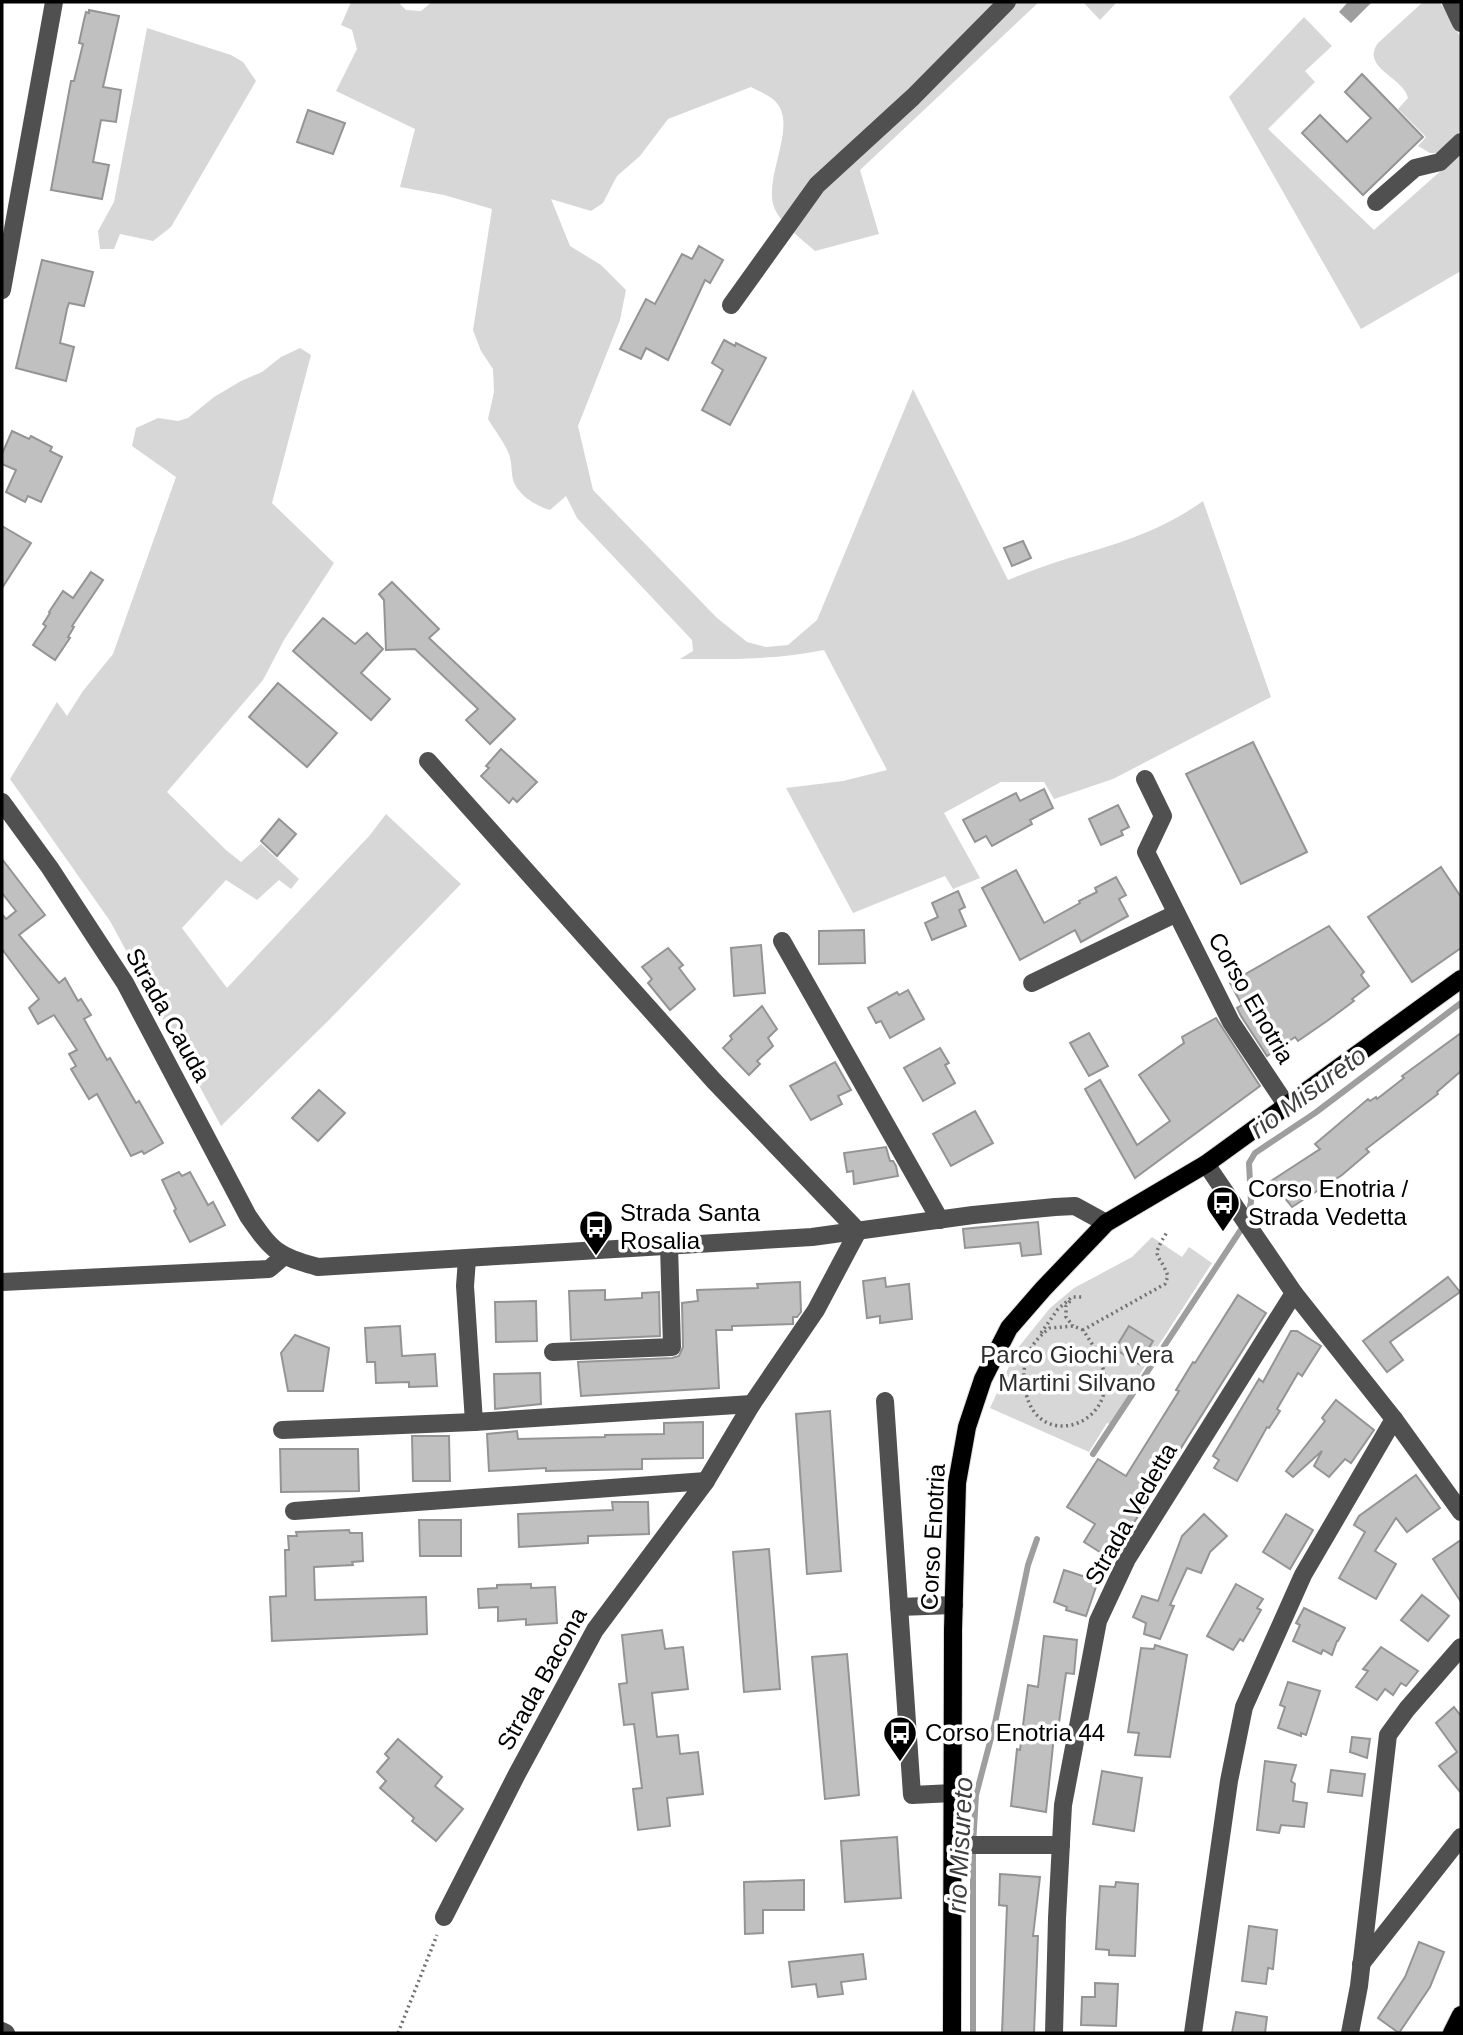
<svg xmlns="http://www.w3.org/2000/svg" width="1463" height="2035" font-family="Helvetica,sans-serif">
<rect width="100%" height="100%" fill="#fff"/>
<g fill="#d7d7d7">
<path d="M 351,2 L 398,2 L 406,10 L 421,11 L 432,2 L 1039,2 L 860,170 L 879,234 L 815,251 C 802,239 780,224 774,207 C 763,176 799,125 775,101 C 769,95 758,91 751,87 L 668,119 L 640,156 L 617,176 L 603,203 L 591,211 L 551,199 L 570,246 L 601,265 L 626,290 L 620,320 L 578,426 L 593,490 L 717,618 L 747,642 L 766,647 L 788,645 L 817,620 L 913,389 L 1008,580 C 1028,572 1049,564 1069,558 C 1120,543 1159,532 1203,501 L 1271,697 L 1113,779 L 1054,799 L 1044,782 L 1001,782 L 944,813 L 980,878 L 953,889 L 945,876 L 853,913 L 786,788 L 843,781 L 887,770 L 824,650 C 777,660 727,659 680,659 L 693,651 L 692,640 L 577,518 L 566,496 L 550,510 C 536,506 518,495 513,480 C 511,472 512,465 510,457 C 506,444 495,431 488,419 L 494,392 L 493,369 L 481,351 L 473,330 L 492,209 L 444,195 L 400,187 L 415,129 L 336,91 L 357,49 L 352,30 L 341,25 Z"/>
<polygon points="1083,2 1117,2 1100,20"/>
<path d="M 1423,2 L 1440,2 L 1461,38 L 1461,129 L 1451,143 L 1438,153 L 1430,153 L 1418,146 L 1426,137 L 1398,109 L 1408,98 C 1404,77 1360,68 1378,43 Z"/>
<polygon points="1304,17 1332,46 1305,71 1315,82 1268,129 1374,230 1461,153 1461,271 1361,329 1229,97"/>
<polygon points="147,28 231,55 243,62 256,81 171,227 153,241 120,234 114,249 100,249 98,231 114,202"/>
<polygon points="300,348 311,355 272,503 334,563 284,640 263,680 167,792 226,850 241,862 261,844 299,879 291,889 279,880 257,900 226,880 182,928 227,988 370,835 386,814 461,884 330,1019 221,1126 110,921 10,779 57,702 67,716 83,691 113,654 176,477 132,446 136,428 158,418 178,421 188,418 214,397 241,381 262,372 281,357"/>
<polygon points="1152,1237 1182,1257 1189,1247 1212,1263 1138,1377 1141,1379 1110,1424 1107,1423 1089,1452 990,1408 1017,1349 1050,1308 1074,1288 1132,1257"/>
</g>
<polygon fill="#9e9e9e" points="1348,2 1372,2 1351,23 1339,12"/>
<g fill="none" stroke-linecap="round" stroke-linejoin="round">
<g stroke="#9e9e9e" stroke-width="6">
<polyline points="1093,1454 1246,1222 1251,1202 1249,1163 1255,1153 1315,1113 1461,1003"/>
<polyline points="973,2033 973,1845 976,1795 995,1723 1028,1565 1037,1539"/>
</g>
</g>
<g fill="#c0c0c0" stroke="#949494" stroke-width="2">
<polygon points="89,10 119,16 103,87 121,90 116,122 101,120 93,162 109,165 102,199 51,190 71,81 74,81 83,44 79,43 84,20 86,12 89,13"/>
<polygon points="1362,74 1423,137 1363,195 1302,133 1320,115 1347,142 1371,118 1345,92"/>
<polygon points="308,110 345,123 333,154 297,142"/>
<polygon points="699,246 723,260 710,283 705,280 668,360 646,348 641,359 620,349 646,299 655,304 682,254 692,259"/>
<polygon points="42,260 93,272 84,306 69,303 67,309 60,343 74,347 66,381 16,368"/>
<polygon points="724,340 735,346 736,343 766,358 730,425 702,410 723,370 712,363"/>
<polygon points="12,431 29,439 31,436 52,447 50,451 62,457 41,502 28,496 25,502 6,492 16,470 2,464 2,454"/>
<polygon points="2,526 31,543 2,588"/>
<polygon points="1023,541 1031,558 1012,566 1004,548"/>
<polygon points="91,572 103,580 72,626 74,627 68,637 70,638 55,660 33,645 46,626 43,624 50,613 49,612 63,591 73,598"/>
<polygon points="392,582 439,629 429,638 515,719 490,744 466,720 478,709 415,649 386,650 384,600 379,594"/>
<polygon points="323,618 355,644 367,633 383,649 361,673 390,699 371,720 293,651"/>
<polygon points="278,683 337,733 307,767 249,717"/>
<polygon points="1253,742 1307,852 1241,884 1186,774"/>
<polygon points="501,749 537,782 517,802 513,798 509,803 481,776 489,768 486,766"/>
<polygon points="1044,789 1053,808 1030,820 1032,824 992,846 986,836 975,842 963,820 1016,793 1020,801"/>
<polygon points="1118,805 1129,827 1121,831 1123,835 1101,845 1089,819"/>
<polygon points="279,819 296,834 277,856 261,841"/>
<polygon points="2,859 45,915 19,935 59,983 65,978 78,1001 81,999 91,1015 84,1019 107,1060 110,1058 136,1103 139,1101 163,1143 144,1154 142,1151 131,1156 97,1094 89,1099 71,1069 76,1066 69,1054 77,1050 54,1015 38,1024 29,1008 39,999 2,949 2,914 6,919 16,911 2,893"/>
<polygon points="1441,867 1461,897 1461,948 1412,982 1368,917"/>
<polygon points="1016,870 1044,923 1080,903 1079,901 1097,892 1095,888 1116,877 1126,895 1119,899 1128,916 1081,942 1075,930 1020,960 982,888"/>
<polygon points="958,891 965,907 959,910 966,926 932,940 925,923 938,917 932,903"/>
<polygon points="1329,926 1364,972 1361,975 1369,986 1352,999 1354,1001 1327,1021 1298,1041 1295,1037 1267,1056 1241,1016 1237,1008 1242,1005 1230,983"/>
<polygon points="864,930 865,963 819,964 819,931"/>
<polygon points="761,945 765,993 734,996 731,948"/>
<polygon points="668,948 683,965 679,968 695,989 670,1010 648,983 652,979 642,967"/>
<polygon points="908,990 924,1019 890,1038 881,1021 876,1023 868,1008 897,992 899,995"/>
<polygon points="762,1006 777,1029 768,1038 773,1046 757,1061 760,1064 749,1075 723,1048 732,1039 730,1036"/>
<polygon points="1216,1018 1260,1086 1135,1178 1085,1089 1100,1080 1137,1145 1170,1121 1139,1075 1184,1043 1182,1037"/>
<polygon points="1089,1033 1108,1066 1089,1076 1070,1043"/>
<polygon points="1461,1033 1461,1071 1437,1092 1438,1094 1366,1149 1369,1152 1342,1175 1292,1207 1271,1181 1320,1149 1315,1144 1368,1099 1370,1101 1376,1097 1377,1099 1404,1078 1402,1076"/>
<polygon points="940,1048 949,1063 945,1065 955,1083 923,1101 904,1068"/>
<polygon points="835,1062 851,1090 838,1096 842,1104 811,1120 790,1086"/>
<polygon points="319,1090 345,1113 318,1141 292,1118"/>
<polygon points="975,1111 993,1143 951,1166 933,1134"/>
<polygon points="886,1147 890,1161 893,1161 896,1166 898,1176 854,1184 853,1171 847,1172 844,1153"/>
<polygon points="179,1172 182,1176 190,1172 208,1205 213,1202 225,1225 190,1242 174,1211 176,1209 162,1180"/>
<polygon points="1038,1222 1041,1254 1022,1256 1020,1243 965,1248 963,1229"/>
<polygon points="1448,1277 1460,1292 1390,1342 1403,1360 1387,1372 1363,1341"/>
<polygon points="885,1278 886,1287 909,1284 912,1319 880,1323 880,1316 867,1318 863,1281"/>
<polygon points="800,1282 801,1312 797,1317 793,1317 793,1324 732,1326 732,1330 716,1330 719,1388 581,1396 578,1362 672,1358 679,1356 683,1347 682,1303 698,1301 697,1290 758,1288 757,1284"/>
<polygon points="605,1290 605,1300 642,1298 642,1293 659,1292 660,1336 571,1340 569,1291"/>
<polygon points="1238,1295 1266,1313 1113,1556 1107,1552 1106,1556 1084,1542 1095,1524 1067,1507 1098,1459 1126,1476 1179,1391 1176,1390 1193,1362 1195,1363"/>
<polygon points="536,1301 537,1341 496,1342 495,1302"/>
<polygon points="400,1326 402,1356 435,1354 437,1386 409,1387 409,1382 376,1383 375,1362 367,1362 365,1328"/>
<polygon points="1129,1326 1153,1341 1139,1364 1115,1349"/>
<polygon points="1291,1331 1297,1331 1321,1346 1302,1376 1298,1373 1277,1409 1280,1411 1269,1428 1267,1427 1237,1481 1214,1468 1219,1460 1213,1456 1259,1379 1263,1382"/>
<polygon points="295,1335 329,1348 323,1391 288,1391 281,1353"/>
<polygon points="540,1373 541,1404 495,1409 494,1374"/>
<polygon points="1336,1400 1374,1430 1351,1463 1345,1459 1329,1477 1314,1466 1322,1451 1293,1477 1286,1471 1325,1421 1322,1418"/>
<polygon points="830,1411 841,1571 807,1574 796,1414"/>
<polygon points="703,1422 703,1458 642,1459 642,1469 546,1471 546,1468 489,1471 487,1434 517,1431 518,1439 605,1437 605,1435 664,1434 664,1423"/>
<polygon points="412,1436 449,1436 450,1481 413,1481"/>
<polygon points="280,1449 358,1449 359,1491 281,1492"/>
<polygon points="1416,1475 1440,1508 1407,1532 1396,1518 1375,1551 1396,1564 1376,1599 1339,1578 1365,1532 1354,1525 1359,1516"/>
<polygon points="612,1502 648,1502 649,1534 588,1536 588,1543 519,1547 518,1514 613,1510"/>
<polygon points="1204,1514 1227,1536 1210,1552 1201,1573 1187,1568 1170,1605 1174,1606 1160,1639 1144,1634 1146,1623 1133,1617 1142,1596 1158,1601 1182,1536"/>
<polygon points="1286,1514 1313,1530 1290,1569 1263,1552"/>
<polygon points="419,1520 461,1520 461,1556 420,1556"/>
<polygon points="349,1530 350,1533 362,1533 363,1561 352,1562 353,1565 314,1567 315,1600 426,1597 427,1634 272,1641 270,1597 286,1596 285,1550 289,1550 288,1536 297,1536 296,1532"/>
<polygon points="1461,1540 1461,1602 1433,1559"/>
<polygon points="769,1549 780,1689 744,1692 733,1552"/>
<polygon points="1064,1570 1098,1581 1086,1616 1066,1610 1067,1607 1054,1602"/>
<polygon points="531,1584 531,1588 555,1587 557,1623 526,1625 526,1619 498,1621 498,1607 479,1608 478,1589 497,1588 497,1585"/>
<polygon points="1236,1584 1263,1599 1257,1608 1261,1610 1243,1641 1240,1639 1233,1650 1207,1636"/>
<polygon points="1422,1595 1449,1616 1428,1641 1401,1620"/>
<polygon points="1304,1608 1345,1628 1338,1641 1337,1641 1332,1655 1323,1650 1321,1654 1293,1641 1300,1625 1296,1623"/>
<polygon points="662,1630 665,1649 683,1647 688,1689 652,1693 657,1737 678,1735 680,1754 698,1752 703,1794 667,1798 670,1826 638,1830 633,1789 642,1788 634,1724 624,1725 619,1684 627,1683 622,1635"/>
<polygon points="1044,1636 1077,1640 1074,1674 1066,1673 1057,1737 1054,1736 1046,1812 1011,1806 1017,1749 1020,1750 1028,1685 1038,1687"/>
<polygon points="1155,1645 1187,1655 1170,1757 1135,1755 1139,1733 1128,1732 1141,1648 1154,1649"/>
<polygon points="1381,1647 1418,1671 1406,1686 1401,1683 1393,1695 1385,1689 1377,1700 1356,1687 1368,1671 1363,1669"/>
<polygon points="847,1654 859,1795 825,1799 812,1657"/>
<polygon points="1288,1682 1320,1691 1306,1735 1301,1733 1301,1736 1278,1728 1285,1707 1280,1705"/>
<polygon points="1454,1707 1461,1716 1461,1793 1439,1766 1457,1752 1436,1723"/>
<polygon points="1352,1737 1370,1739 1367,1758 1350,1752"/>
<polygon points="398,1739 442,1777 435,1786 463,1809 436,1841 412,1821 414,1818 380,1788 386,1781 377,1772 389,1758 385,1754"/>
<polygon points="1265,1761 1296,1765 1291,1781 1295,1784 1293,1801 1307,1803 1304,1827 1281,1825 1279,1833 1257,1830"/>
<polygon points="1331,1770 1365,1774 1362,1796 1328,1792"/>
<polygon points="1102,1771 1142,1778 1134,1831 1093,1824"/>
<polygon points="897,1837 901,1898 845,1902 841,1841"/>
<polygon points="1000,1874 1040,1877 1033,1936 1038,1936 1034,2033 1002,2033 1007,1906 999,1905"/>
<polygon points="804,1880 804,1910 763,1910 763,1933 745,1934 744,1882"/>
<polygon points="1116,1882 1138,1884 1135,1956 1109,1955 1109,1950 1096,1949 1100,1886 1115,1887"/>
<polygon points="1249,1926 1277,1930 1273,1969 1268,1968 1266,1984 1242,1981"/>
<polygon points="1419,1942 1444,1952 1430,1987 1399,2033 1378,2018 1405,1977"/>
<polygon points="863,1954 866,1979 841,1982 843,1994 818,1997 816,1984 792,1987 789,1962"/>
<polygon points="1095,1983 1118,1984 1116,2026 1081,2025 1082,1997 1095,1997"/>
<polygon points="1236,2012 1267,2017 1265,2033 1232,2033"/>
</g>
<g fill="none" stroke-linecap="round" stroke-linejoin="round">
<g stroke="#dbdbdb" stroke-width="20">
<g id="major">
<polyline points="952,2033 953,1630 957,1483 967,1427 983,1379 1009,1328 1043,1289 1106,1223 1206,1164 1461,979"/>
<polyline points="1452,2033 1461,2015"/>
</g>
</g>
<g stroke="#727272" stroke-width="3.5" stroke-dasharray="2 3.5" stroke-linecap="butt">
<polyline points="1070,1301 1066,1306 1066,1317 1073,1326"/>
<path d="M 1083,1330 L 1073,1326 L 1050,1328 C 1033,1340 1023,1357 1024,1378 C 1027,1452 1109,1431 1105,1379 C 1103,1360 1093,1345 1083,1330 L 1165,1284 L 1168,1276 C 1158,1250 1150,1260 1167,1232"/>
<polyline points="1041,1333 1058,1309 1072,1297 1082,1297"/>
<polyline points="398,2033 437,1935"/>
</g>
<g stroke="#505050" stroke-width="18">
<polyline points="1451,2 1461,23"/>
<polyline points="1376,202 1415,168 1440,162 1461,142"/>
<polyline points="2,290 54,2"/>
<polyline points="731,305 817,185 913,97 1007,2"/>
<polyline points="428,761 714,1081 858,1231 816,1310 752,1404 706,1481 595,1630 517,1774 444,1917"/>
<polyline points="1145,779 1163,816 1146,852 1231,1022 1287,1106"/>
<path d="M 2,802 L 50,868 L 125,983 L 248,1216 C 273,1252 276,1255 318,1267 L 812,1237 L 973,1215 L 1055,1207 L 1075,1206 L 1106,1223"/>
<polyline points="782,941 940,1220"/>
<polyline points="1032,983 1175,914"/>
<polyline points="1206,1164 1294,1293 1394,1419 1461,1512"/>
<polyline points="467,1259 465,1286 474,1422"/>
<polyline points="2,1282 269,1269 283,1257"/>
<polyline points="553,1352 672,1347 669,1246"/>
<polyline points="885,1401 912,1795 953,1793"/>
<polyline points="282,1430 474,1422 752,1404"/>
<polyline points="294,1511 706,1481"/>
<polyline points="899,1607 954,1605"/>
<polyline points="953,1845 1061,1845"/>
<polyline points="1361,1964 1461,1837"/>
<polyline points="2,2031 6,2033"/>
<polyline points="1054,2033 1057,1918 1063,1805 1098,1621 1127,1559 1294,1293"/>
<polyline points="1193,2033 1229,1781 1244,1707 1303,1575 1394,1419"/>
<polyline points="1350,2033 1359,1986 1388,1735 1407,1709 1461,1647"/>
</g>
<use href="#major" stroke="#000" stroke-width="18"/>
</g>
<defs>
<g id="bus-pin" transform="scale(1.75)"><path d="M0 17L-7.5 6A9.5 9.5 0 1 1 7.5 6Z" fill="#000" stroke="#fff"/><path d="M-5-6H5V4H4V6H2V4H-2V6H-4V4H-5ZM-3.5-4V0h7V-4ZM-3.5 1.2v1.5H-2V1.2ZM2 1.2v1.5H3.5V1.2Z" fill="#fff"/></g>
</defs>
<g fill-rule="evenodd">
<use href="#bus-pin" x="1223" y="1203"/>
<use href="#bus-pin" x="596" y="1227"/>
<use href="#bus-pin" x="900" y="1733"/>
</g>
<g text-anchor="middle" stroke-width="7" stroke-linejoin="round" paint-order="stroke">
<g font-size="24" fill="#000" stroke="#fff">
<text transform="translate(1251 998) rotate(60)" y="8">Corso Enotria</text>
<text transform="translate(168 1015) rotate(61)" y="8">Strada Cauda</text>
<text transform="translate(1131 1514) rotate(-60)" y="8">Strada Vedetta</text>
<text transform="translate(933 1537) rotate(-87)" y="8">Corso Enotria</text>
<text transform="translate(542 1679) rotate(-61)" y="8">Strada Bacona</text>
</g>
<g font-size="24" fill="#000" stroke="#fff" text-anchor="start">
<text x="1248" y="1197">Corso Enotria /<tspan x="1248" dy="28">Strada Vedetta</tspan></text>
<text x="620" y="1221">Strada Santa<tspan x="620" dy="28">Rosalia</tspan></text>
<text x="925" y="1741">Corso Enotria 44</text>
</g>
<g font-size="24" fill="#2e2e2e" stroke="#fff">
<text x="1077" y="1363">Parco Giochi Vera<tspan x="1077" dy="28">Martini Silvano</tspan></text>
</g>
<g font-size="26" font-style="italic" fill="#3f3f3f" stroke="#fff">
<text transform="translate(1308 1092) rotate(-36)" y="9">rio Misureto</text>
<text transform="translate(960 1845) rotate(-87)" y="9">rio Misureto</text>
</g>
</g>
<rect width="1463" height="2035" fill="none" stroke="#000000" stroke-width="7"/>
</svg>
